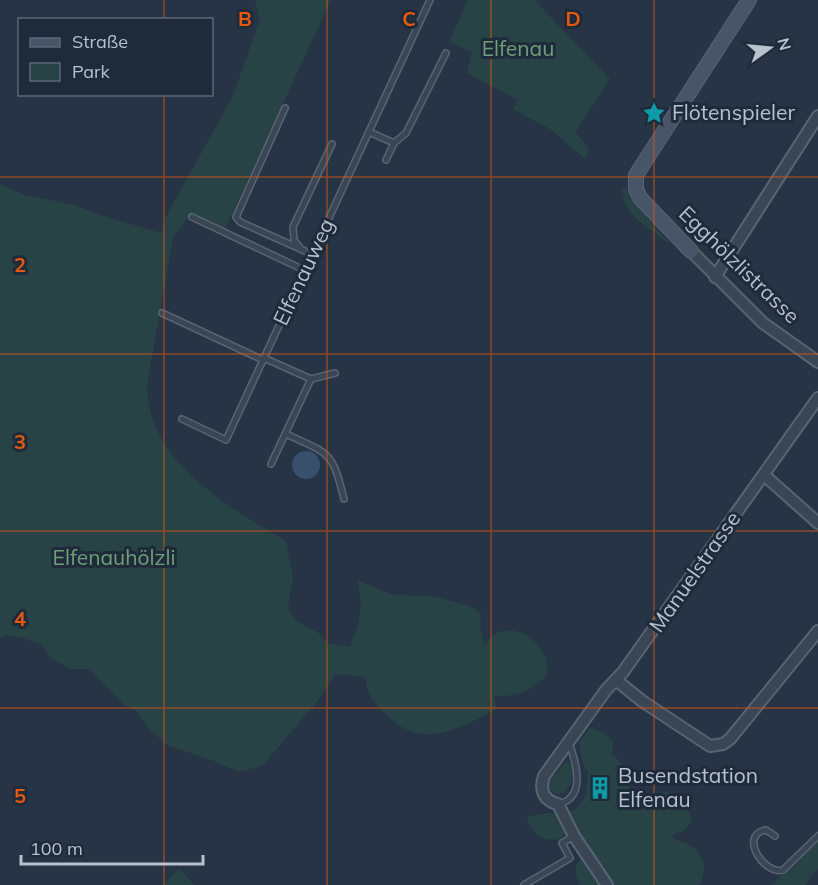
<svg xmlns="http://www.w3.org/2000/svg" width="818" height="885" font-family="Mulish,sans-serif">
<rect width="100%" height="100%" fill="#263445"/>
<g fill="#284346">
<path d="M 255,0 L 331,0 L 225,229 L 191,213 L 173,237 L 147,385 C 147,462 228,506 286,541 L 293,578 L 288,607 L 295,620 L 320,634 L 329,644 L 350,647 C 360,623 364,606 357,580 L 393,595 L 432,596 L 470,606 L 481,614 L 480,626 L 484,644 C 488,641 491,637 495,634 C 513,623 538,638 545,656 C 547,661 547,669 547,675 C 529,692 519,696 494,696 L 497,709 C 456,729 423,752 384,713 C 372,701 367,694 365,677 L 335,674 L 320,698 L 262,766 L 239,772 L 214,761 L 167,745 L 147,727 L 138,712 L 123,704 L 89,669 L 72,669 L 50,658 L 41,644 L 23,638 L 8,635 L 0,639 L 0,184 L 25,195 L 74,205 L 110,218 L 161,233 L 165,218 L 233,96 L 260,19 Z"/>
<polygon points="468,0 534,0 610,79 575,132 589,149 585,159 550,129 513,109 518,100 467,73 472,52 449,42"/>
<path d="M 622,188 L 627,189 L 633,203 L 670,243 L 669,244 C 648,227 624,218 622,188 Z"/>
<path d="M 590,728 L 602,732 L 613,740 L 612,755 C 626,765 627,775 630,791 L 651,795 L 667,792 L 677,796 L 688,809 L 692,820 L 685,830 L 672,835 L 675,840 C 698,844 712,863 699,885 L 580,885 C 573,871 574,861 588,853 L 572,830 C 568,832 564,837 559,838 C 546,844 531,832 527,820 L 529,816 L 548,813 L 563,814 L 574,810 L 581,804 L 586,794 L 588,772 L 583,764 L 579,743 Z"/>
<polygon points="568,762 573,767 571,784 564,793 555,794 549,788 550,781 565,763"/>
<path d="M 818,840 L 818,869 C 812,873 810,880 805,885 L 771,885 Z"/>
<polygon points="179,869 195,885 162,885"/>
</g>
<circle fill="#38506d" cx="306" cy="465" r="14"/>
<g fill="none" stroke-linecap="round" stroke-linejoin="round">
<g stroke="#596472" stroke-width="8">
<g id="lane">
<polyline points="285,108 236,217 240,222 305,251"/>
<polyline points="369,132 394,143 386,160"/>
<polyline points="394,143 406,133 446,53"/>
<polyline points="192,217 304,270"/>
<polyline points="300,248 294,240 293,227 332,144"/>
<polyline points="162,313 263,360"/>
<polyline points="264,358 311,379 271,464"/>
<polyline points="311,379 335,373"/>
<polyline points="182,419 226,440 430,0"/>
<path d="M 286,434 C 329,454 332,450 344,499"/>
<path d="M 558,804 C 587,798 576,762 569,743"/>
<path d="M 775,836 L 766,830 C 738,835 764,875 783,870 L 818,836"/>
<polyline points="524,885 570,858 562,843 574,836"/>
</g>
</g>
<g stroke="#596472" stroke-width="14">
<g id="street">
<polyline points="691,251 763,323 818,362"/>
<polyline points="715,277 818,116"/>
<polyline points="764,475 818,523"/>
<polyline points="616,680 642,701 710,746 723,744 730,739 818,631"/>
<path d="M 607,885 L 574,836 L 558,804 C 544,801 539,790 544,776 L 606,690 L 623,672 L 818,398"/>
</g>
</g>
<g stroke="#596472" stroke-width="16">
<polyline id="secondary" points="691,251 640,198 636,189 636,175 749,0"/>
</g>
<use href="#lane" stroke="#3a4654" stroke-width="5"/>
<use href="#street" stroke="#3a4654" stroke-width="10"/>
<use href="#secondary" stroke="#485568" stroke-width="14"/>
</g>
<path fill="none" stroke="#e8590c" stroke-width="1.5" stroke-opacity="0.55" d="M 164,0 L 164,20M 327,0 L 327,885M 491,0 L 491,885M 654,0 L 654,885M 164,94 L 164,885M 0,177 L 818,177M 0,354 L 818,354M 0,531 L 818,531M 0,708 L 818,708"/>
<defs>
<g id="sight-bare" transform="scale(1.8)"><path d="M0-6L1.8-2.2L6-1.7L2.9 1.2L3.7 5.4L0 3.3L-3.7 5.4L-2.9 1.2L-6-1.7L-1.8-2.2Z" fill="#0f9aa8" stroke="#1f2b3a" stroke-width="2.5" paint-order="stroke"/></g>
<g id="building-bare" transform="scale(1.8)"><path d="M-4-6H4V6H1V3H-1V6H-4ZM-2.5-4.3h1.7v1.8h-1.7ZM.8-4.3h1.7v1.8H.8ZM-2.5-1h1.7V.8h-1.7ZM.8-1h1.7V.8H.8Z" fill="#0f9aa8" stroke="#1f2b3a" stroke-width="2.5" paint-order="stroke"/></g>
</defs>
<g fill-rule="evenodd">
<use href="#sight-bare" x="654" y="113"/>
<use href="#building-bare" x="600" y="788"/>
</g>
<g text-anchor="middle" stroke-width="6" stroke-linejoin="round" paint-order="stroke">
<g font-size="21" fill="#6ea078" stroke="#1f2b3a">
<text x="518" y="56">Elfenau</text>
<text x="114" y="565">Elfenauhölzli</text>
</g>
<g font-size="21" fill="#b8c1ce" stroke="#1f2b3a" text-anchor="start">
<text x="672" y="120">Flötenspieler</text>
<text x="618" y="783">Busendstation<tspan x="618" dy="24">Elfenau</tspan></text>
</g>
<g font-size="21" fill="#b8c1ce" stroke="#1f2b3a">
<text transform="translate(739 265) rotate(44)" y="7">Egghölzlistrasse</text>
<text transform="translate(304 272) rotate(-65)" y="7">Elfenauweg</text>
<text transform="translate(695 572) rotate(-55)" y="7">Manuelstrasse</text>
</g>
</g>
<g font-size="20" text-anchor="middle" font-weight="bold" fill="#e8590c" stroke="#1f2b3a" stroke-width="6" stroke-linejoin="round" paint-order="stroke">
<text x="245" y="26">B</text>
<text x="409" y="26">C</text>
<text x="573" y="26">D</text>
<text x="20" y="272">2</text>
<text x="20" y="449">3</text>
<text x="20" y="626">4</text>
<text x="20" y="803">5</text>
</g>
<rect x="18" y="18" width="195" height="78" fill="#1f2b3a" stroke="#5c6775" stroke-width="1.5"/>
<rect x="30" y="38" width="30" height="9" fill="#485568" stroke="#5c6775" stroke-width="1.5"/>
<text x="72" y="48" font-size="18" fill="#b8c1ce">Straße</text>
<rect x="30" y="63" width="30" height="18" fill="#284346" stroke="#5c6775" stroke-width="1.5"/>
<text x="72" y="78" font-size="18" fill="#b8c1ce">Park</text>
<g transform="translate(770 48) rotate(75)" stroke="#1f2b3a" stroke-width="4.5" paint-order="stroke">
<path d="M0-4.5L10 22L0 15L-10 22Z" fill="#b8c1ce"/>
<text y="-9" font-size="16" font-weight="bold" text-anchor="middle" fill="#b8c1ce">N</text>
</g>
<path d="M21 855v9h182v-9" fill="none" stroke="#b8c1ce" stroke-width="3"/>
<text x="30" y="855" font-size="18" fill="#b8c1ce" stroke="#1f2b3a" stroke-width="4.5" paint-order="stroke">100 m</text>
</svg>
